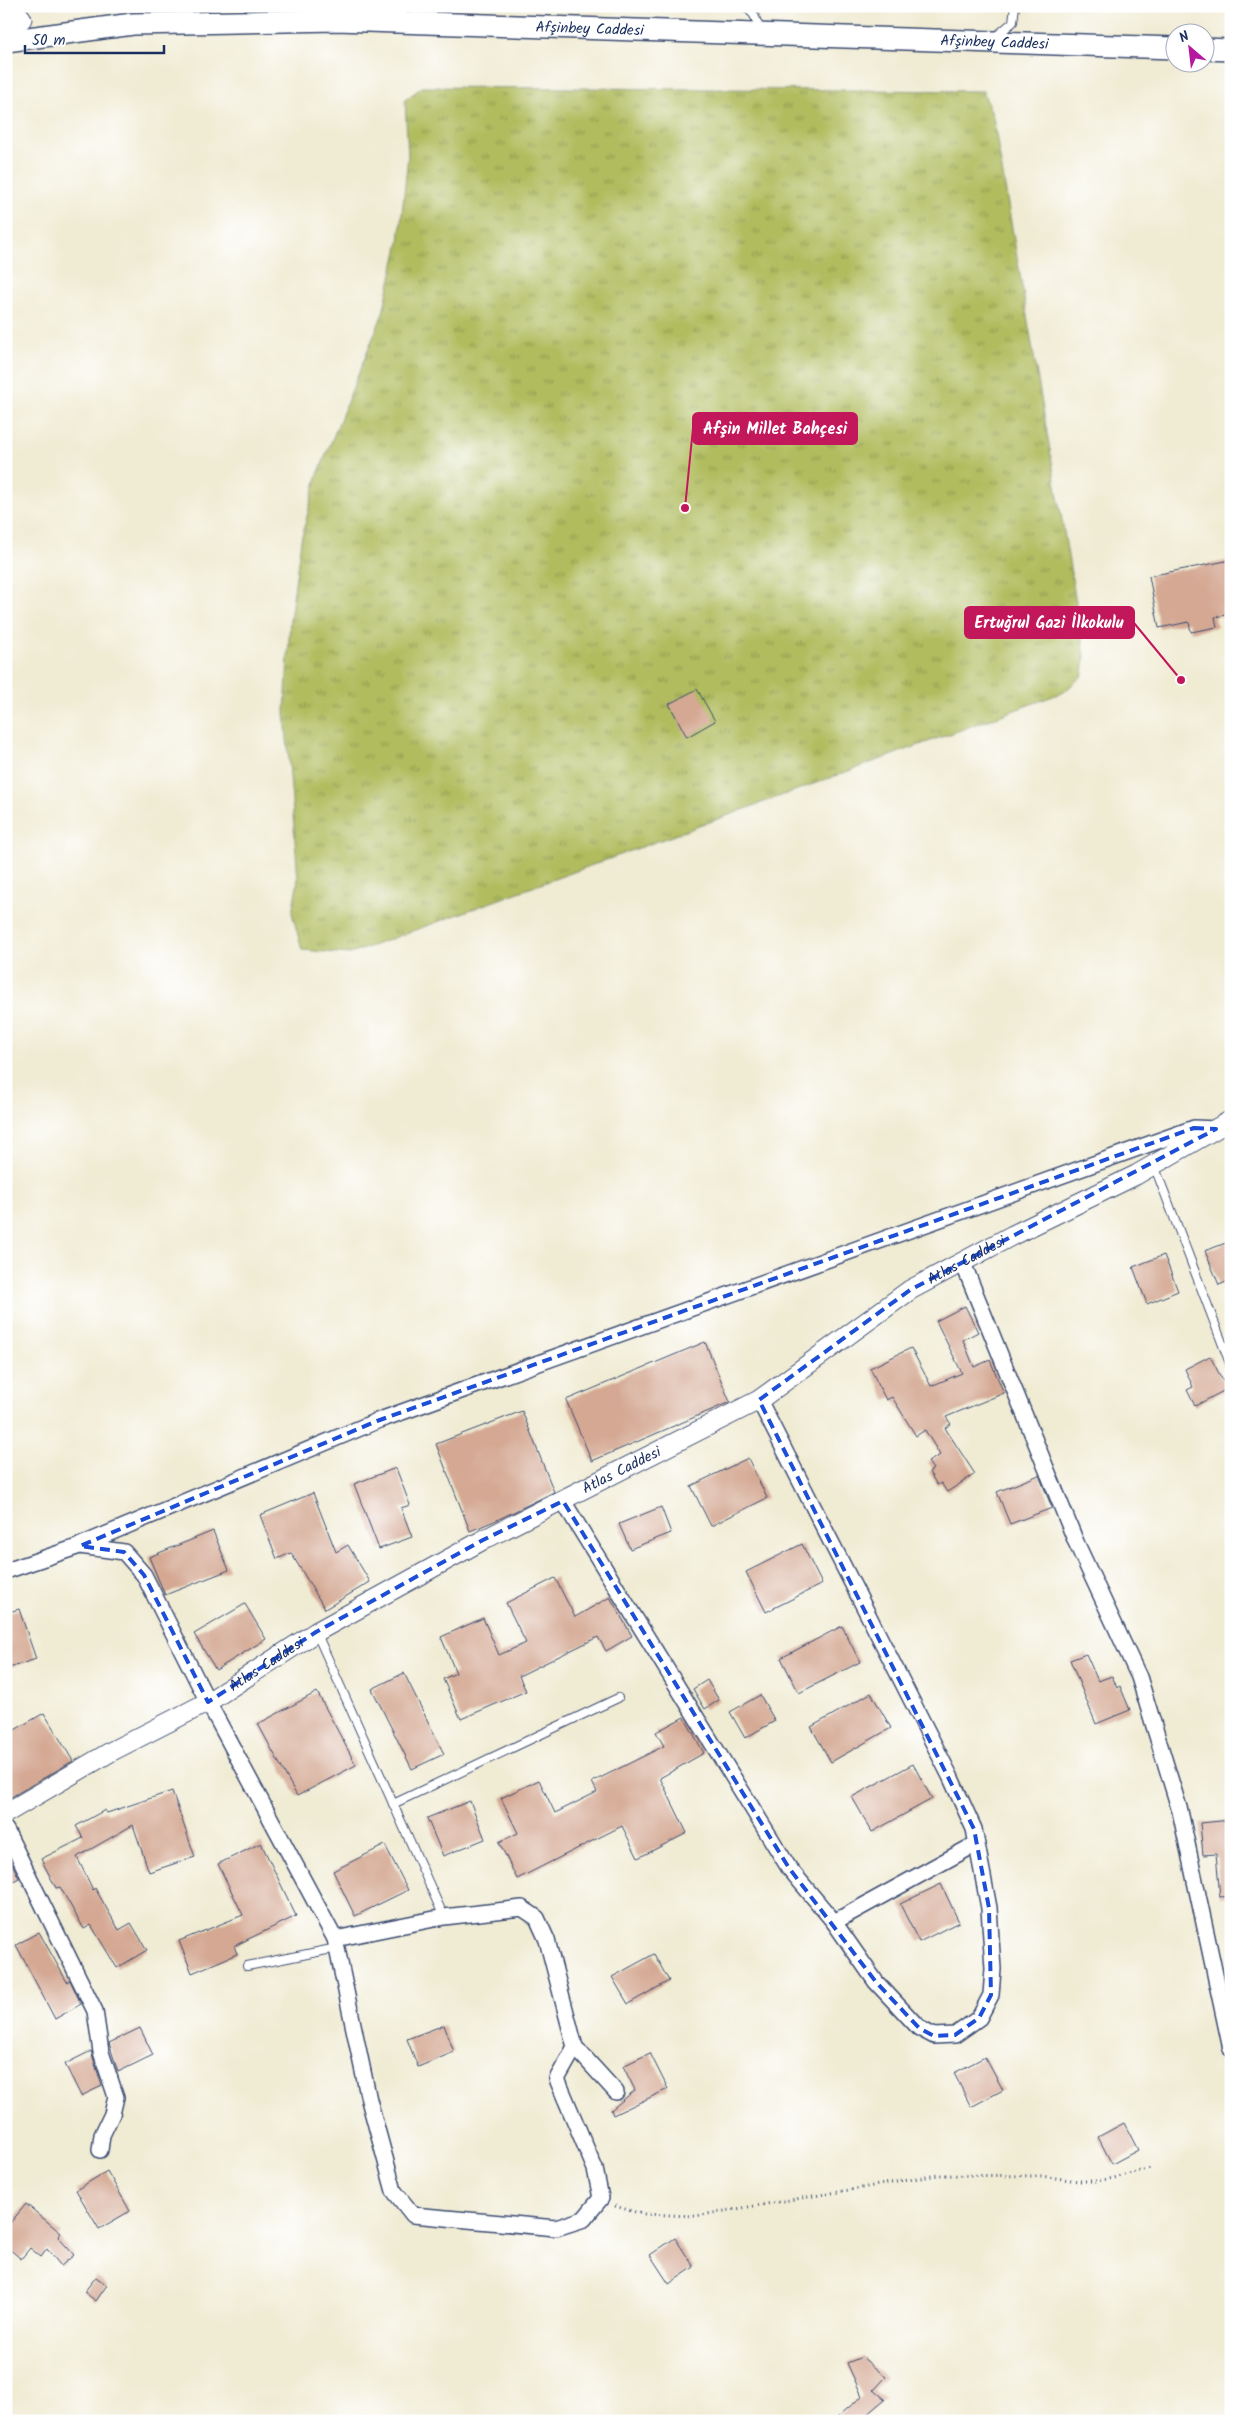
<svg xmlns="http://www.w3.org/2000/svg" width="1237" height="2427" font-family="Kalam,sans-serif">
<defs>
<pattern id="park-tufts" width="24" height="20" patternUnits="userSpaceOnUse" patternTransform="scale(1.25)"><rect width="24" height="20" fill="#b0bc5d"/><path d="M3 7l-1-3M5 7V3M7 7l1-3M15 17l-1-3M17 17v-4M19 17l1-3" fill="none" stroke="#8e9950"/></pattern>
</defs>
<rect width="100%" height="100%" fill="#fff"/>
<filter id="ink" filterUnits="userSpaceOnUse"><feTurbulence type="fractalNoise" baseFrequency=".02" numOctaves="2"/><feDisplacementMap in="SourceGraphic" scale="10" xChannelSelector="R" yChannelSelector="G"/><feConvolveMatrix kernelMatrix="1 2 1 2 8 2 1 2 1" color-interpolation-filters="sRGB"/></filter>
<filter id="wash" filterUnits="userSpaceOnUse"><feTurbulence type="fractalNoise" baseFrequency=".0096" numOctaves="4" result="noise"/><feDisplacementMap in="SourceGraphic" scale="20" xChannelSelector="R" yChannelSelector="G"/><feGaussianBlur stdDeviation="1.12" result="paint"/><feColorMatrix in="noise" values="0 0 0 0 0 0 0 0 0 0 0 0 0 0 0 0 0 1.4 0 .05"/><feComposite in="paint" operator="in"/></filter>
<g filter="url(#wash)">
<rect width="100%" height="100%" fill="#f0ebd3"/>
<polygon fill="url(#park-tufts)" stroke="#66765e" points="422,87 983,91 993,117 1085,655 1083,675 1064,692 350,954 302,950 292,913 298,879 285,712 290,620 301,540 317,477 383,313 399,242 408,156 405,100"/>
<g id="blocks">
<g fill="#d4a893">
<polygon points="1231,560 1231,614 1215,617 1217,627 1191,632 1189,622 1159,628 1149,576"/>
<polygon points="697,689 715,721 687,737 669,704"/>
<polygon points="1231,1241 1231,1280 1219,1285 1205,1251"/>
<polygon points="1164,1255 1178,1291 1147,1304 1133,1267"/>
<polygon points="965,1306 978,1332 963,1340 974,1367 990,1360 1004,1393 946,1417 951,1424 945,1428 975,1474 947,1492 941,1483 937,1485 929,1472 933,1469 928,1462 940,1455 925,1430 916,1436 892,1397 886,1400 870,1368 911,1348 931,1386 962,1373 936,1321"/>
<polygon points="705,1342 730,1402 592,1461 566,1400"/>
<polygon points="1210,1356 1227,1389 1195,1406 1187,1390 1193,1387 1185,1369"/>
<polygon points="522,1411 554,1492 497,1520 470,1531 436,1444"/>
<polygon points="748,1458 767,1498 711,1526 691,1486"/>
<polygon points="396,1468 410,1505 401,1508 412,1537 379,1549 354,1484"/>
<polygon points="1039,1475 1052,1508 1010,1524 997,1492"/>
<polygon points="313,1493 336,1552 348,1545 370,1582 325,1609 291,1553 277,1559 260,1515"/>
<polygon points="661,1507 671,1533 630,1549 619,1524"/>
<polygon points="213,1531 229,1570 165,1595 149,1557"/>
<polygon points="802,1544 822,1584 766,1612 746,1572"/>
<polygon points="555,1578 575,1617 610,1597 632,1636 606,1651 598,1637 519,1676 526,1691 461,1719 443,1679 456,1673 441,1637 483,1618 499,1655 526,1643 506,1603"/>
<polygon points="245,1604 266,1639 216,1670 194,1634"/>
<polygon points="19,1609 36,1659 6,1669 6,1613"/>
<polygon points="842,1626 860,1662 799,1693 781,1658"/>
<polygon points="1086,1654 1098,1681 1112,1676 1117,1688 1120,1686 1130,1710 1096,1724 1070,1660"/>
<polygon points="404,1673 444,1754 412,1769 372,1689"/>
<polygon points="707,1680 719,1700 705,1709 693,1689"/>
<polygon points="317,1692 356,1765 297,1796 258,1724"/>
<polygon points="871,1693 891,1728 831,1762 811,1727"/>
<polygon points="760,1695 775,1721 745,1738 730,1712"/>
<polygon points="44,1713 73,1761 6,1800 6,1735"/>
<polygon points="684,1717 704,1753 660,1778 687,1833 638,1858 622,1826 517,1879 499,1842 518,1833 501,1798 539,1780 555,1813 597,1792 592,1782 664,1746 656,1732"/>
<polygon points="913,1764 932,1799 872,1832 852,1797"/>
<polygon points="172,1791 195,1857 149,1872 133,1825 77,1857 93,1890 95,1888 119,1930 131,1923 147,1950 117,1968 91,1925 84,1929 60,1887 56,1888 41,1859 83,1838 76,1826 105,1810 107,1813"/>
<polygon points="470,1801 485,1839 443,1856 427,1818"/>
<polygon points="1231,1820 1231,1896 1220,1897 1216,1854 1203,1855 1200,1823"/>
<polygon points="261,1843 296,1916 234,1946 237,1954 192,1973 179,1941 243,1915 218,1864"/>
<polygon points="385,1845 408,1890 355,1916 333,1871"/>
<polygon points="6,1852 19,1878 6,1885"/>
<polygon points="941,1884 959,1922 919,1942 900,1904"/>
<polygon points="39,1932 67,1982 70,1980 81,2004 55,2019 16,1945"/>
<polygon points="654,1954 669,1981 628,2004 612,1977"/>
<polygon points="444,2025 454,2052 418,2067 407,2039"/>
<polygon points="140,2028 153,2055 118,2072 109,2043"/>
<polygon points="91,2051 102,2086 81,2096 65,2064"/>
<polygon points="650,2053 668,2089 613,2115 611,2110 635,2090 623,2066"/>
<polygon points="985,2057 1003,2090 971,2107 954,2073"/>
<polygon points="1124,2123 1138,2150 1112,2164 1098,2137"/>
<polygon points="107,2171 130,2211 99,2229 76,2190"/>
<polygon points="26,2204 61,2233 58,2237 74,2255 61,2266 47,2249 41,2257 30,2248 21,2259 6,2246 6,2228"/>
<polygon points="675,2238 694,2267 669,2284 650,2255"/>
<polygon points="96,2277 107,2285 96,2301 84,2292"/>
<polygon points="862,2357 886,2377 874,2390 885,2399 859,2421 833,2421 862,2396 847,2363"/>
</g>
</g>
</g>
<g filter="url(#ink)">
<use href="#blocks" fill-opacity="0" stroke="#3b4b70" stroke-width="1"/>
<g fill="none" stroke-linecap="round" stroke-linejoin="round">
<g stroke="#3b4b70" stroke-width="10">
<g id="service">
<polyline points="745,6 754,15 761,32"/>
<polyline points="994,38 1013,22 1015,6"/>
<polyline points="1154,1165 1231,1366"/>
<polyline points="316,1632 444,1917"/>
<polyline points="393,1804 618,1698"/>
<polyline points="247,1966 337,1948"/>
</g>
</g>
<g stroke="#3b4b70" stroke-width="18">
<g id="minor">
<polyline points="963,1263 1076,1542 1139,1677 1180,1811 1231,2049"/>
<polyline points="563,1501 789,1868 834,1922 876,1982 919,2028 934,2036 955,2035 979,2018 991,1995 993,1969 989,1908 974,1829 950,1776 759,1400"/>
<polyline points="81,1545 377,1421 1194,1128 1216,1129"/>
<polyline points="6,1571 80,1546 124,1552 144,1575 208,1702 335,1939 369,2100 394,2191 413,2215 556,2228 584,2219 601,2198 595,2169 557,2079 575,2047"/>
<polyline points="6,1830 95,2011 101,2052 116,2097 112,2114 102,2135 100,2150"/>
<polyline points="834,1922 976,1844"/>
<polyline points="335,1939 444,1917 522,1908 537,1918 547,1940 575,2047 616,2092"/>
</g>
</g>
<g stroke="#3b4b70" stroke-width="21">
<g id="tertiary">
<polyline points="6,34 22,19 12,6"/>
<path id="s1" d="M 6,1813 L 112,1751 L 208,1702 L 316,1632 L 483,1540 L 759,1400 L 910,1290 L 1013,1235 L 1136,1175 L 1231,1120"/>
</g>
</g>
<g stroke="#3b4b70" stroke-width="24">
<g id="secondary">
<path id="s2" d="M 6,41 L 133,24 L 337,20 L 1174,48"/>
<polyline points="1204,49 1231,50"/>
</g>
</g>
<polyline stroke="#3b4b70" stroke-width="3" stroke-dasharray="1 4" stroke-linecap="butt" points="615,2206 642,2214 695,2216 938,2175 1041,2176 1078,2181 1096,2181 1114,2178 1150,2168"/>
<use href="#service" stroke="#fff" stroke-width="8"/>
<use href="#minor" stroke="#fff" stroke-width="15"/>
<use href="#tertiary" stroke="#fff" stroke-width="19"/>
<use href="#secondary" stroke="#fff" stroke-width="21"/>
</g>
</g>
<path fill="none" stroke="#1d4ed8" stroke-width="4" stroke-dasharray="10 6" stroke-linejoin="round" d="M 1194,1128 L 1216,1129 L 910,1290 L 759,1400 L 974,1829 L 989,1908 L 991,1995 L 979,2018 L 955,2035 L 934,2036 L 919,2028 L 876,1982 L 789,1868 L 563,1501 L 483,1540 L 316,1632 L 208,1702 L 144,1575 L 124,1552 L 80,1546 L 377,1421 Z"/>
<g text-anchor="middle" stroke-width="4" stroke-linejoin="round" paint-order="stroke">
<g font-size="15" fill="#1b2f5e" stroke="#fff">
<text dy="5" stroke="none"><textPath href="#s2" startOffset="585">Afşinbey Caddesi</textPath></text>
<text dy="5" stroke="none"><textPath href="#s2" startOffset="990">Afşinbey Caddesi</textPath></text>
<text dy="5" stroke="none"><textPath href="#s1" startOffset="1110">Atlas Caddesi</textPath></text>
<text dy="5" stroke="none"><textPath href="#s1" startOffset="705">Atlas Caddesi</textPath></text>
<text dy="5" stroke="none"><textPath href="#s1" startOffset="300">Atlas Caddesi</textPath></text>
</g>
</g>
<path fill="none" stroke="#c2185b" stroke-width="2" d="M685 508L693 428M1181 680L1134 623"/>
<g fill="#c2185b" stroke="#fff" stroke-width="2">
<circle cx="685" cy="508" r="5"/>
<circle cx="1181" cy="680" r="5"/>
</g>
<g fill="#c2185b" stroke="#c2185b" stroke-width="2">
<rect x="693" y="413" width="164" height="31" rx="5"/>
<rect x="965" y="607" width="169" height="31" rx="5"/>
</g>
<g font-size="16" text-anchor="middle" font-weight="bold" fill="#fff">
<text x="775" y="434">Afşin Millet Bahçesi</text>
<text x="1049" y="628">Ertuğrul Gazi İlkokulu</text>
</g>
<rect width="1237" height="2427" fill="none" stroke="#fff" stroke-width="25"/>
<g transform="translate(1190 48) rotate(332)"><circle r="24" fill="#ffffff" stroke="#a4acbf"/>
<path d="M0-4L9 19L0 12L-9 19Z" fill="#b5179e"/>
<text y="-8" font-size="14" font-weight="bold" text-anchor="middle" fill="#1b2f5e">N</text>
</g>
<path d="M25 45v8h139v-8" fill="none" stroke="#1b2f5e" stroke-width="2.5"/>
<text x="32" y="45" font-size="15" fill="#1b2f5e" stroke="#ffffff" stroke-width="4" paint-order="stroke">50 m</text>
</svg>
